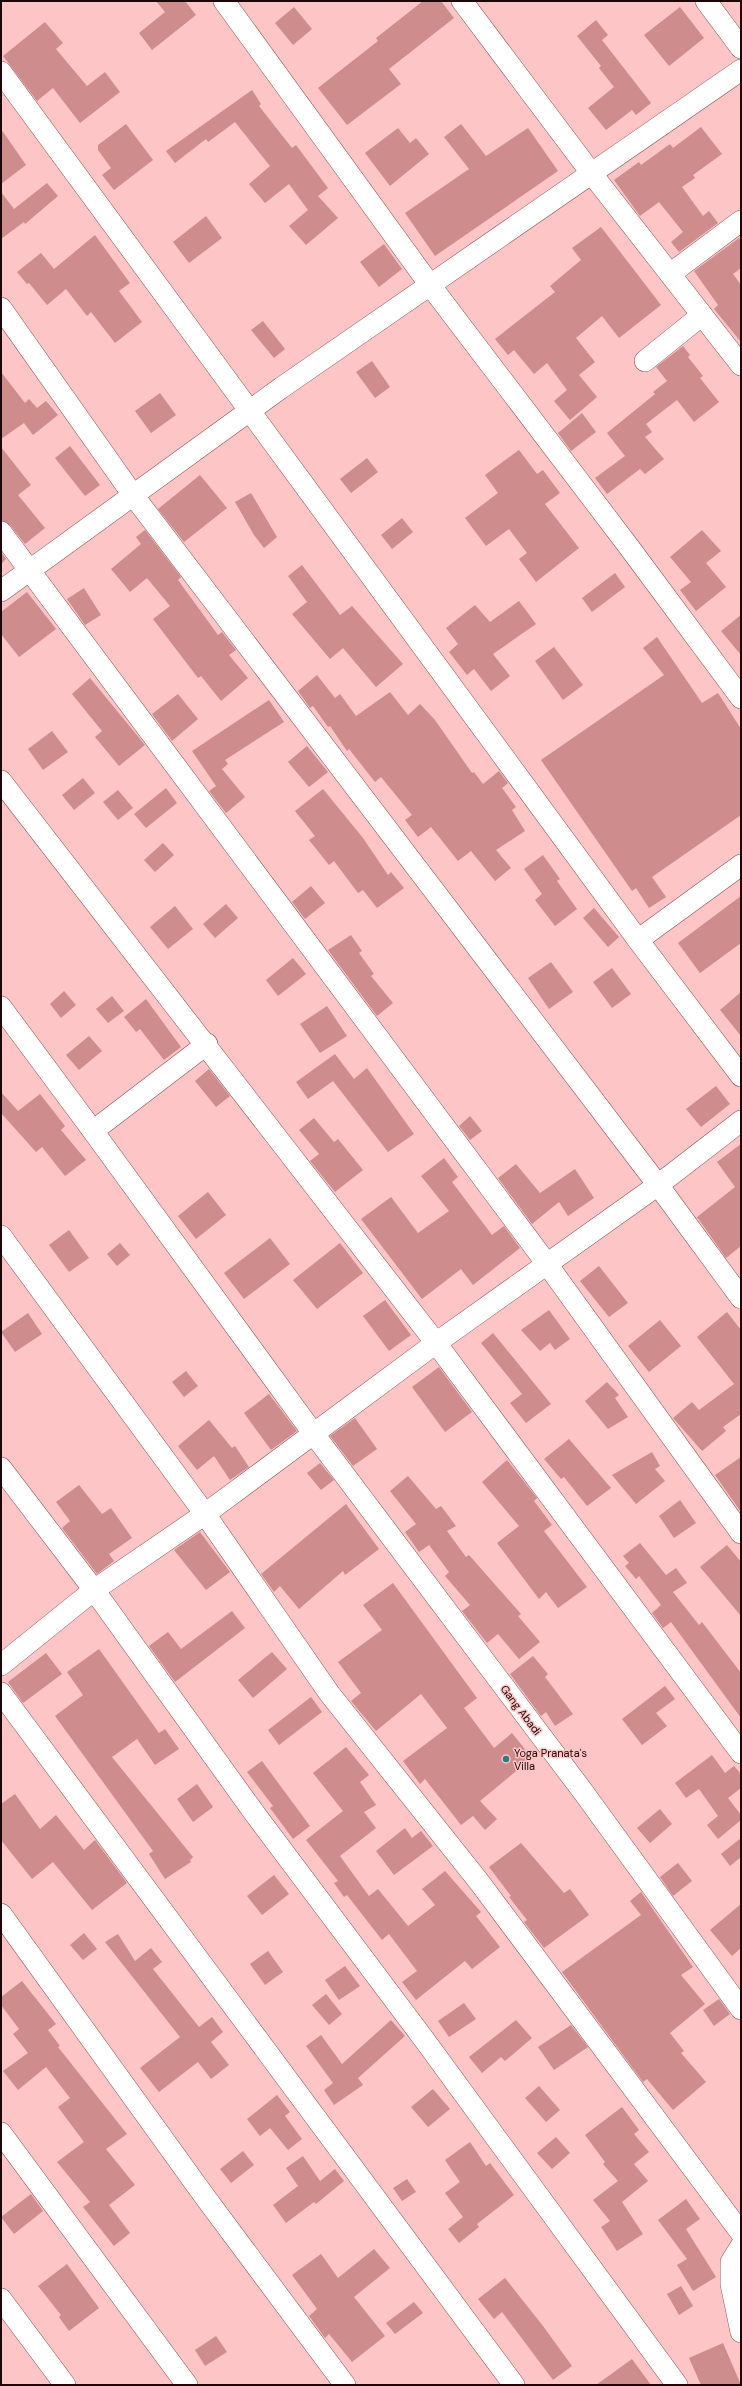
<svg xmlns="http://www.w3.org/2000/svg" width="742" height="2386" font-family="'DM Sans',sans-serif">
<rect width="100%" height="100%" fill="#fdc5c5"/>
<g fill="#ce8c8d">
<polygon points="156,1 185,1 196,15 152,50 139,33 165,12"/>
<polygon points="423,1 441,1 454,18 389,69 401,84 347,125 318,88 378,41 376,38"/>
<polygon points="294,7 312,29 293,45 275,23"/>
<polygon points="680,7 704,38 669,66 644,35"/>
<polygon points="596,20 608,35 602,40 651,103 636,115 632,110 606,130 588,108 614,87 599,68 601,66 577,36"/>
<polygon points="45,22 63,43 56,49 87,86 105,72 120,92 80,123 53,88 37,101 3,56"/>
<polygon points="252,90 261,104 259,106 292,148 296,145 328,188 318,196 338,218 306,245 289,226 308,210 289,184 265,203 249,184 270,166 235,122 208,142 206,139 175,163 166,151"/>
<polygon points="126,124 153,160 114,190 102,175 111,168 98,150 98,145"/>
<polygon points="461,124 486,156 528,128 558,171 435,256 405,213 469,169 444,137"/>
<polygon points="701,127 722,154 693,175 695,178 682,187 703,216 709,211 718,223 679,252 671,242 683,232 659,202 640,216 614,180 639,162 641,165 670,144 673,148"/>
<polygon points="398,128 410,143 416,138 429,154 390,186 365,153"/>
<polygon points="1,129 26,165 1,184"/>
<polygon points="47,183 58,196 25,224 24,222 1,239 1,192 14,209"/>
<polygon points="206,216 222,238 189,263 173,242"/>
<polygon points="601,227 661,305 619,338 602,316 576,338 595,362 579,375 597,397 570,420 554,401 567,390 547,363 534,374 514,350 508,355 495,339 555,292 550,286 581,260 572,248"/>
<polygon points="95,235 130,283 119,291 142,322 115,343 91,312 87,316 66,289 47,305 29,283 27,284 17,272 41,253 54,269"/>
<polygon points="739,238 741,241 741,268 733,274 741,285 741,342 714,309 718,305 694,271"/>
<polygon points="384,244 402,269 379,287 360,262"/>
<polygon points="263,321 285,349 274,358 251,330"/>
<polygon points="683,346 690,355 688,357 703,376 700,378 719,402 694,422 677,400 646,424 652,432 645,437 664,459 645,474 640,469 607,494 595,478 625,456 607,433 655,394 653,392 667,381 656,367"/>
<polygon points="372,361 390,387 375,398 356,372"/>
<polygon points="1,372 25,403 29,399 37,408 46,401 58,415 33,435 24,423 1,439"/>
<polygon points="160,393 176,415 151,433 135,411"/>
<polygon points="582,413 596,432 571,451 558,433"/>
<polygon points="70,446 100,485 85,496 55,458"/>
<polygon points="1,447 31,485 18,495 45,528 25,544 10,525 1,520"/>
<polygon points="519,450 537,474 543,470 560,493 545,504 579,548 536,582 519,559 527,553 509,529 486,546 465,518 498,493 485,475"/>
<polygon points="367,458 378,472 351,493 340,479"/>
<polygon points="200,475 227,508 184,542 158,509"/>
<polygon points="251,493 277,537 264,548 254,535 235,502"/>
<polygon points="402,518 413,532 392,549 381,535"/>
<polygon points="145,530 181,577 178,580 218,635 222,632 236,650 229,655 248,678 221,701 201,676 198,678 153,619 170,606 147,578 130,592 111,569 141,544 136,537"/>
<polygon points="702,530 721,551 706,563 726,587 696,611 680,590 691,582 670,557"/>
<polygon points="1,552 6,559 1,564"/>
<polygon points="302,565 340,615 352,606 403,664 376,687 343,648 330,659 292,614 307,602 288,576"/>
<polygon points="615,573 625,587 592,612 582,598"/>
<polygon points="84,588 101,615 85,625 67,599"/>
<polygon points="27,592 56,629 19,657 1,634 1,612"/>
<polygon points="519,601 536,624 493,654 510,676 491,691 474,669 467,675 449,652 458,644 446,628 475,605 490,622"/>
<polygon points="741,615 741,655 721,631"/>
<polygon points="657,637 702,703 718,693 741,729 741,815 652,877 666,897 649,908 636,888 632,891 541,760 664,675 643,648"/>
<polygon points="554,647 583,685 563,700 535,661"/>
<polygon points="317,675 335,698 340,694 356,716 390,692 408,715 420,704 435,720 472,773 474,772 483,784 499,771 508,783 502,788 516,807 512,810 525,831 496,850 511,868 495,881 471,851 458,861 431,827 418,837 405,820 412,815 381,777 375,782 349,749 347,751 330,726 328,727 313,706 310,708 298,691"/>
<polygon points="90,678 145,745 119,766 95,737 102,731 72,694"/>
<polygon points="178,694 198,719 172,741 152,714"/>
<polygon points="269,700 284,722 225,760 228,764 222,769 245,797 226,813 209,791 216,786 192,751"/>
<polygon points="52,731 68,752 43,770 28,749"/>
<polygon points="307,746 328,772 309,787 288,762"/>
<polygon points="83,778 95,793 74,810 62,795"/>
<polygon points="166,788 177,803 146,828 134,814"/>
<polygon points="323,789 363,838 388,875 391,872 404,888 377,908 363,890 358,893 334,861 329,865 309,840 315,836 295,811"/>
<polygon points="118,790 133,808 118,820 103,802"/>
<polygon points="163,843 174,855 155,872 144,860"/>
<polygon points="543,855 560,879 557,881 577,909 555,926 535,900 542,894 524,869"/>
<polygon points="311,886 325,903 305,919 292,902"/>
<polygon points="741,896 741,943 700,973 678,943"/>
<polygon points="226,904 238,918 215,938 203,924"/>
<polygon points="175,906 193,929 168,949 150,927"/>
<polygon points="594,908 619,937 608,947 583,918"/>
<polygon points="351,935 362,951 359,953 374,974 371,976 393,1003 377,1016 328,950"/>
<polygon points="293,958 306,974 278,996 266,980"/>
<polygon points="551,962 573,992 549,1009 528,978"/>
<polygon points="612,968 631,994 612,1008 593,982"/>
<polygon points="64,991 76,1005 61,1018 50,1004"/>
<polygon points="741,992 741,1036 720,1010"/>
<polygon points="112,996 124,1011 108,1023 96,1009"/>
<polygon points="146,999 181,1047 164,1060 140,1029 136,1032 124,1017"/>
<polygon points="327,1006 347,1036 320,1053 300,1024"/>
<polygon points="89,1036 102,1051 79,1070 66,1055"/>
<polygon points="335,1054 354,1079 367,1068 414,1134 388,1152 333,1081 308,1099 296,1082"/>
<polygon points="209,1069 230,1096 216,1107 195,1081"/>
<polygon points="716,1086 730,1104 701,1127 686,1109"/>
<polygon points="1,1092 18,1111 40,1094 65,1126 61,1130 86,1160 65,1176 42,1147 36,1152 1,1113"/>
<polygon points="470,1116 482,1131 470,1140 459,1126"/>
<polygon points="314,1118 334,1142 338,1139 363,1170 335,1192 310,1161 319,1154 299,1130"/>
<polygon points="741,1144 741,1246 726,1258 697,1217 735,1187 717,1162"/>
<polygon points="444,1158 458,1177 452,1182 492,1235 504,1226 520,1248 473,1285 461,1269 422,1299 361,1219 391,1197 418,1233 449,1211 421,1176"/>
<polygon points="516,1164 540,1193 575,1169 594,1198 568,1216 559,1202 532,1224 498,1178"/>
<polygon points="208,1192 226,1215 196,1239 178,1216"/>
<polygon points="69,1230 89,1258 69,1272 49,1245"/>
<polygon points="270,1238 290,1264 244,1299 224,1273"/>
<polygon points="120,1243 130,1255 117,1266 107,1254"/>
<polygon points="340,1243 363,1273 317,1309 293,1280"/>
<polygon points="599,1266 628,1303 609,1317 580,1281"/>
<polygon points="385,1300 411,1335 389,1351 363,1316"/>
<polygon points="549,1310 570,1339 555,1350 550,1343 540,1351 521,1330"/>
<polygon points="727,1312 741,1330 741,1414 723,1427 726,1431 702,1451 673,1418 692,1402 699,1410 734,1384 697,1337"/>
<polygon points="28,1313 42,1334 15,1352 1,1332"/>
<polygon points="660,1320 681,1346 649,1372 628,1346"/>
<polygon points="493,1333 551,1404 526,1423 510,1403 522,1394 481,1343"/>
<polygon points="439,1367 472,1412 445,1432 412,1387"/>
<polygon points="186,1371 198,1386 184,1397 172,1382"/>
<polygon points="607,1382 619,1395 615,1398 628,1417 608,1429 585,1401"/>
<polygon points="269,1394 297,1431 271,1450 244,1413"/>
<polygon points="355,1418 377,1449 353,1466 330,1436"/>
<polygon points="209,1420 232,1448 235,1446 249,1467 230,1480 214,1456 197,1470 178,1446"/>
<polygon points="569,1439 611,1488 587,1506 564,1477 561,1479 544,1459"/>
<polygon points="652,1452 660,1466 655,1469 665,1481 636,1504 612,1475"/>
<polygon points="741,1457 741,1512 715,1475"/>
<polygon points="507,1460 537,1498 534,1501 552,1525 544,1531 587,1587 558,1608 546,1592 539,1599 497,1543 519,1526 482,1482"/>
<polygon points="320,1463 334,1480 321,1490 307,1473"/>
<polygon points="408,1476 436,1509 441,1506 456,1526 447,1531 466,1557 469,1555 521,1614 518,1616 540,1642 519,1659 498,1634 487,1643 462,1611 470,1605 445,1576 449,1572 429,1545 419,1552 405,1532 416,1524 390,1491"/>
<polygon points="79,1485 102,1514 111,1508 132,1538 109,1554 114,1561 97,1574 62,1528 70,1521 56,1502"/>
<polygon points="680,1500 696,1523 674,1538 659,1516"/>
<polygon points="346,1504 379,1549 345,1575 343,1571 299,1609 280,1586 274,1592 261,1574"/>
<polygon points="200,1532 230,1572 206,1590 174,1550"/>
<polygon points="640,1543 666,1575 676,1568 687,1583 673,1592 699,1625 702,1622 741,1673 741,1718 671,1622 663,1628 652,1613 661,1605 639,1576 636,1579 625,1566 629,1563 623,1556"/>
<polygon points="727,1545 741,1562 741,1616 700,1567"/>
<polygon points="393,1583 477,1698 464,1708 494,1748 512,1733 532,1758 480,1801 497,1819 485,1830 473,1816 461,1825 425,1779 420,1784 403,1761 447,1728 421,1694 376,1731 351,1701 361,1693 338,1662 382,1630 363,1605"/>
<polygon points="232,1611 245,1628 175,1682 149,1646 168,1632 181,1649"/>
<polygon points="99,1649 159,1733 165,1729 179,1749 155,1765 137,1739 112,1757 193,1857 190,1860 191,1862 165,1879 149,1854 153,1851 55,1716 83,1695 67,1672"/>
<polygon points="272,1652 287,1669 253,1698 238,1680"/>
<polygon points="46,1653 62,1674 23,1703 8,1682"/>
<polygon points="533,1656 548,1674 545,1677 573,1714 555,1726 546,1712 541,1716 510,1674"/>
<polygon points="665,1686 675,1699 656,1713 667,1726 642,1745 622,1719"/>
<polygon points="311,1697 322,1712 279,1745 268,1730"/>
<polygon points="346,1747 369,1775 360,1782 376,1805 364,1812 376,1828 340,1856 369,1896 378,1889 408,1926 435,1905 422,1889 445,1871 481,1912 476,1916 500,1947 472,1969 465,1961 416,2000 402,1982 417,1971 389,1934 382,1940 347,1895 344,1897 334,1883 338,1881 306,1840 343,1811 313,1773"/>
<polygon points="712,1755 725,1773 734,1766 741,1774 741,1788 728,1798 741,1815 741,1820 718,1839 707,1825 718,1816 699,1789 686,1798 675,1783"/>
<polygon points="262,1761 310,1826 293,1839 270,1808 273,1806 247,1772"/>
<polygon points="197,1784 213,1807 193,1822 177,1799"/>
<polygon points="15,1794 40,1829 56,1815 84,1850 95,1840 127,1883 92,1910 53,1862 32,1879 1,1840 1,1804"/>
<polygon points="660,1809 672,1824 650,1843 637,1828"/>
<polygon points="405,1828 412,1838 421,1831 433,1846 394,1875 376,1851"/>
<polygon points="741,1838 741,1857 730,1866 721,1854"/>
<polygon points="521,1843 564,1893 570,1889 589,1915 544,1948 524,1922 527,1920 509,1897 511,1896 489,1867"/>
<polygon points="678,1863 692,1881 673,1896 660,1877"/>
<polygon points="274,1875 289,1894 262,1915 247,1896"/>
<polygon points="641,1892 693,1967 681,1975 705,2004 670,2033 684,2051 681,2053 706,2082 673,2110 647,2079 643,2082 562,1972 641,1915 630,1901"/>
<polygon points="741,1904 741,1948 732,1956 710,1930"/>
<polygon points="84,1933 97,1949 83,1960 70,1945"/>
<polygon points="118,1934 135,1961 151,1948 162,1962 153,1969 199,2027 212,2017 223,2032 211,2042 229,2065 211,2079 198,2062 159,2092 140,2068 180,2037 105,1942"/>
<polygon points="268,1951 283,1972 265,1985 250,1964"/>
<polygon points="345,1966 360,1986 339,2000 325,1980"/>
<polygon points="22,1981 56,2024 48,2030 60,2046 58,2047 127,2134 106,2149 135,2185 109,2205 130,2233 114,2246 83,2207 90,2202 57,2162 84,2142 58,2107 70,2098 46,2067 18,2090 3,2071 28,2053 13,2034 19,2029 1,2005 1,1997"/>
<polygon points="326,1994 342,2014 329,2025 312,2005"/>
<polygon points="719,1999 730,2014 714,2026 703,2010"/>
<polygon points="464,2003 476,2019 449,2037 438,2021"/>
<polygon points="391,2020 405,2036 358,2078 363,2085 334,2105 324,2090 333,2083 306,2046 321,2035 342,2064"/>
<polygon points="516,2020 532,2038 505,2061 501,2057 482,2073 469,2057"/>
<polygon points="571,2025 588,2047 554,2070 538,2047"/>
<polygon points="539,2086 560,2110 546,2122 525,2098"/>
<polygon points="433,2089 450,2109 428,2127 411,2107"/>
<polygon points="277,2095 290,2112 285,2116 302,2139 288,2150 270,2128 260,2136 247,2119"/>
<polygon points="622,2107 639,2130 634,2134 649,2152 634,2164 648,2181 622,2202 643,2234 617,2251 601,2227 610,2221 593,2200 618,2181 603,2164 605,2162 585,2135"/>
<polygon points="556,2137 570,2153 552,2169 537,2153"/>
<polygon points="470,2142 486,2166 490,2163 514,2195 477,2224 479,2227 459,2243 448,2229 463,2217 445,2193 460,2182 445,2160"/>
<polygon points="243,2151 254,2165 231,2183 220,2169"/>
<polygon points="303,2156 320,2181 335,2169 344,2181 316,2204 314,2202 286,2223 273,2205 298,2186 286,2168"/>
<polygon points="407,2179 416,2192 402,2201 393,2188"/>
<polygon points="31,2194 43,2211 14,2234 1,2217"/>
<polygon points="686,2199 700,2219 686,2229 716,2277 693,2291 677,2265 687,2259 658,2220"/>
<polygon points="374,2249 390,2268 354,2297 385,2336 352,2362 329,2334 325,2338 309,2316 317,2309 292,2275 321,2254 338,2278"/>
<polygon points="67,2264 99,2308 69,2331 59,2317 61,2315 38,2286"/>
<polygon points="505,2278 543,2326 572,2366 553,2380 502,2312 494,2319 478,2299"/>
<polygon points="681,2286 693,2306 679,2315 667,2294"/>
<polygon points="414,2302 423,2313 395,2334 386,2323"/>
<polygon points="216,2336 227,2352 205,2366 195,2350"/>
<polygon points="723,2343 741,2385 701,2385 689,2358"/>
<polygon points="632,2359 651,2385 596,2385"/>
</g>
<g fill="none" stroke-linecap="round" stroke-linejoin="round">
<g stroke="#8e5254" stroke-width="22">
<g id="minor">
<polyline points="224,1 430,285 629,547 741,698"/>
<polyline points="462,1 592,174 741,365"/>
<polyline points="706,1 741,48"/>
<polyline points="1,72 638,940 741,1076"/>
<polyline points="670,274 741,221"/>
<polyline points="1,308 133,495 658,1185 741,1298"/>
<polyline points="645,361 702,315"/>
<polyline points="1,532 547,1264 741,1533"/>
<polyline points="1,591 281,388 741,70"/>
<polyline points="1,781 436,1343 741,1753"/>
<polyline points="638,940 741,865"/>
<polyline points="1,1007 93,1131 313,1433 584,1793 741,2009"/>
<polyline points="93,1131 207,1044"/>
<polyline points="1,1236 205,1514 329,1693 480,1883 741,2233"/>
<polyline points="1,1468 94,1590 255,1814 423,2038 677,2385"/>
<polyline points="1,1665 94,1590 205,1514 436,1343 658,1185 741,1121"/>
<polyline points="1,1693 514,2385"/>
<polyline points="1,1914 205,2197 345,2385"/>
<polyline points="1,2133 187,2385"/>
<polyline points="741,2246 731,2262 731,2284 741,2332"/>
<polyline points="1,2299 65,2385"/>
</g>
</g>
<use href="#minor" stroke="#fff" stroke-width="21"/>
</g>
<circle fill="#30797c" stroke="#fdc5c5" stroke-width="1.5" cx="506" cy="1759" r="4"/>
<g text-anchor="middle" stroke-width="3" stroke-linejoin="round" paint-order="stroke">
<g font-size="11" fill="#1d0608" stroke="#fdc5c5">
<text transform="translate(521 1710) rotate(53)" y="4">Gang Abadi</text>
</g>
<g font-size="11" fill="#1d0608" stroke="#fdc5c5" text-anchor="start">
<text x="514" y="1757">Yoga Pranata's<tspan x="514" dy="13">Villa</tspan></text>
</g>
</g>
<rect width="742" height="2386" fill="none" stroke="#1d0608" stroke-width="4"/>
</svg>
